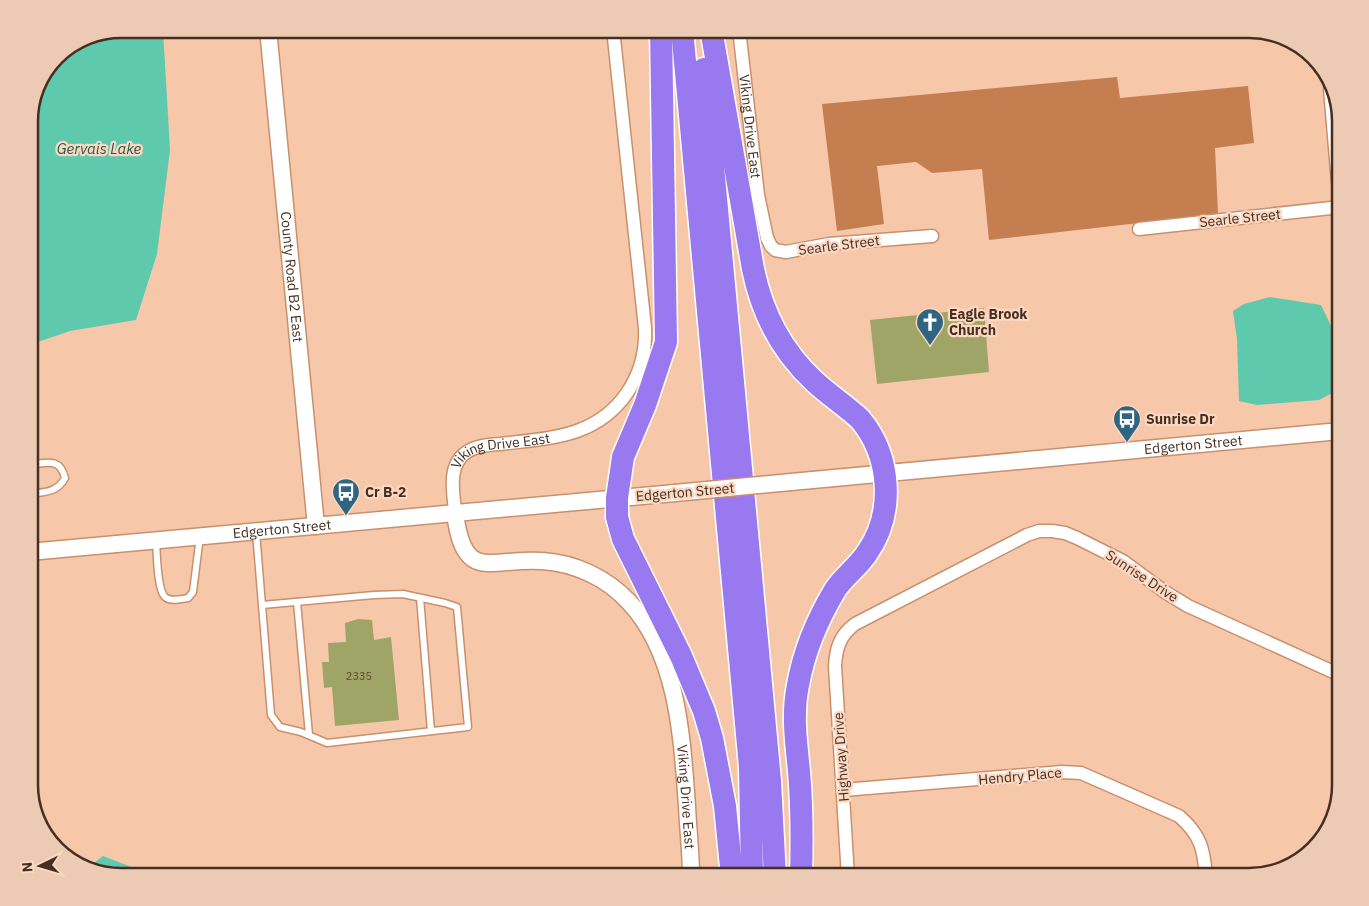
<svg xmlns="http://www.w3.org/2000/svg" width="1369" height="906" font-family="'IBM Plex Sans',sans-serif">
<rect width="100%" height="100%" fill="#f7c7aa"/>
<polygon fill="#c57e4f" points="1117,77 1120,98 1248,86 1254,143 1215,148 1218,214 989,240 982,169 932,173 916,162 877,166 884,224 837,231 822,104"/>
<g fill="#5fc9ad">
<polygon points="121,29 163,30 170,150 157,254 136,320 70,331 29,345 29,115 56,55 86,36"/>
<polygon points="1270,297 1321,305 1333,330 1338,362 1334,392 1319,400 1257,405 1239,401 1237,339 1233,311 1244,304"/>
<polygon points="103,856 139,870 151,877 121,877 89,867"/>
</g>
<g fill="#9fa567">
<polygon points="984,308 989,372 877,384 870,320"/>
<polygon points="358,619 372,620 374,640 391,637 399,720 335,726 332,687 324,688 322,662 329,662 328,643 346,642 345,623"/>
</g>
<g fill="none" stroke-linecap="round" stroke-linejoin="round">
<g stroke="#c8906d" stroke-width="9">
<g id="service">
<path d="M 29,465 C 46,463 60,457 65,478 C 57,493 44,492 29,494"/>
<polyline points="256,532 271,715 280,727 301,732 327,743 468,727 457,607 445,603 403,594 374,595 262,605"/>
<path d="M 156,542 C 157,553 157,590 165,597 C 170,602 181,599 188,598 L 193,592 L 200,536"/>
<polyline points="420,598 431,731"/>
<polyline points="297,602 309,735"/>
</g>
</g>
<g stroke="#c8906d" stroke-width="15">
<g id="minor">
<path id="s1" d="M 739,29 L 758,195 L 767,238 L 771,246 L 775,250 L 786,252 L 829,244 L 932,236"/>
<polyline points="1139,229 1340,207"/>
<path id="s2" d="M 455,513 C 454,494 448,472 461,457 C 471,446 486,445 500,444 C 549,438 596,438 627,393 C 640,374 646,351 645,328 L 613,29"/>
<path d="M 843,790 L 1062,772 L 1081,773 L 1179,816 C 1201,835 1204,850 1206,877"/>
<path d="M 848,877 L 835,666 C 836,648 840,635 855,624 L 1027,535 L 1039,531 L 1052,531 L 1065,533 L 1077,538 L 1123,561 L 1165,592 L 1188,606 L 1340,675"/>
</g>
</g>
<g stroke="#c8906d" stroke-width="19">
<g id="tertiary">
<path id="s3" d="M 268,29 L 316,526"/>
<polyline points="1332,89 1340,183"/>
<path id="s4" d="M 791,482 L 1340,431"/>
<path id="s5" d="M 455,513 C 464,585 491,557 542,561 C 575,563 607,578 629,602 C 678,654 682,738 687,806 C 688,829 691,853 691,877"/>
<path id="s6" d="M 29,552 L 675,493"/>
</g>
</g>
<g stroke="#fff" stroke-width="25">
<g id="motorway">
<polyline points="661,29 666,342 645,405 623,457 617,498 617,517 623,539 681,656 704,711 712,738 725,806 732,877"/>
<polyline points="682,29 750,767 752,877"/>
<path d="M 711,29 L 753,269 C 762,313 781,351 815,382 C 829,395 846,406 860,419 C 891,456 895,513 867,553 C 858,567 844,576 835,590 C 817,620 804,651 798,685 C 792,714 796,742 799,771 C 802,806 802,842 801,877"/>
<polyline points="704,69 770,781 775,877"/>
</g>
</g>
<use href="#service" stroke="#fff" stroke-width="6"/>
<use href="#minor" stroke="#fff" stroke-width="12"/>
<use href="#tertiary" stroke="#fff" stroke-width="16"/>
<use href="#motorway" stroke="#9879f0" stroke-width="22"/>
<g stroke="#c8906d" stroke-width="19" stroke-linecap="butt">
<polyline id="tertiary-bridge" points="675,493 791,482"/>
</g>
<use href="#tertiary-bridge" stroke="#fff" stroke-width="16"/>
</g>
<defs>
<g id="church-pin" transform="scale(1.4375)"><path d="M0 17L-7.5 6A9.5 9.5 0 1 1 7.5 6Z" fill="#2f6580" stroke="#fcd7c1"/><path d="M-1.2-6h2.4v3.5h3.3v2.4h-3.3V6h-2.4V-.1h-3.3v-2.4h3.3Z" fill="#fff"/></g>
<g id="bus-pin" transform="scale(1.4375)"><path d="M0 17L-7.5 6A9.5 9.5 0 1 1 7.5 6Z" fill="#2f6580" stroke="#fcd7c1"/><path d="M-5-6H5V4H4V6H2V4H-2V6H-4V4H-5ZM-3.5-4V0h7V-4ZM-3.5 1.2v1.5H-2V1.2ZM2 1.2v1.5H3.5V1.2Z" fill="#fff"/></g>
</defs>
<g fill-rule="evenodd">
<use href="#church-pin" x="930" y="322"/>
<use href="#bus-pin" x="1127" y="419"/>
<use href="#bus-pin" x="346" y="492"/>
</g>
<g text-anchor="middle" stroke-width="4.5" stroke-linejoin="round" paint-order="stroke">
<g font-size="11" fill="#5c4c32">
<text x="359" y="680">2335</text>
</g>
<g font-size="14" fill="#462f20" stroke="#fcd7c1">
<text dy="5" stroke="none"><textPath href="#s1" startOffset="98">Viking Drive East</textPath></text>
<text transform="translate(1240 218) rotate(-6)" y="5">Searle Street</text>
<text transform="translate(839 245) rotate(-7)" y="5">Searle Street</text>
<text dy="5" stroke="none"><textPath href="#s3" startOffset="249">County Road B2 East</textPath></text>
<text dy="5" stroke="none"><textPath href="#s4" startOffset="404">Edgerton Street</textPath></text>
<text dy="5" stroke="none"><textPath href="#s2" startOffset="98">Viking Drive East</textPath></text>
<text transform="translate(685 492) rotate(-5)" y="5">Edgerton Street</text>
<text dy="5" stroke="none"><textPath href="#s6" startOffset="254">Edgerton Street</textPath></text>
<text transform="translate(1142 576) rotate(33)" y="5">Sunrise Drive</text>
<text transform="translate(841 757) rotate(-94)" y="5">Highway Drive</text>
<text transform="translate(1020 776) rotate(-5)" y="5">Hendry Place</text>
<text dy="5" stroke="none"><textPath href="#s5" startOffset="426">Viking Drive East</textPath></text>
</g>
<g font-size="14" font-weight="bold" fill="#462f20" stroke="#fcd7c1" text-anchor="start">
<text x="949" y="319">Eagle Brook<tspan x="949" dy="16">Church</tspan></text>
<text x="1146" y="424">Sunrise Dr</text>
<text x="365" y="497">Cr B-2</text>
</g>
<g font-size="15" font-style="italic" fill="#29574a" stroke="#fcd7c1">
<text x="99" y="154">Gervais Lake</text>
</g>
</g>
<path d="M0 0H1369V906H0ZM121 38H1249A83 83 0 0 1 1332 121V785A83 83 0 0 1 1249 868H121A83 83 0 0 1 38 785V121A83 83 0 0 1 121 38Z" fill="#edcab4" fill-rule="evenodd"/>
<path fill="none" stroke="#462f20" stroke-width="2.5" d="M121 38H1249A83 83 0 0 1 1332 121V785A83 83 0 0 1 1249 868H121A83 83 0 0 1 38 785V121A83 83 0 0 1 121 38Z"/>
<g transform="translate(40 866) rotate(265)" stroke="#fcd7c1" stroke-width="4" paint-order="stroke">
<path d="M0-4L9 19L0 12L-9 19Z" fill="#462f20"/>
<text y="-8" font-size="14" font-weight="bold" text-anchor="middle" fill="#462f20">N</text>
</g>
</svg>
